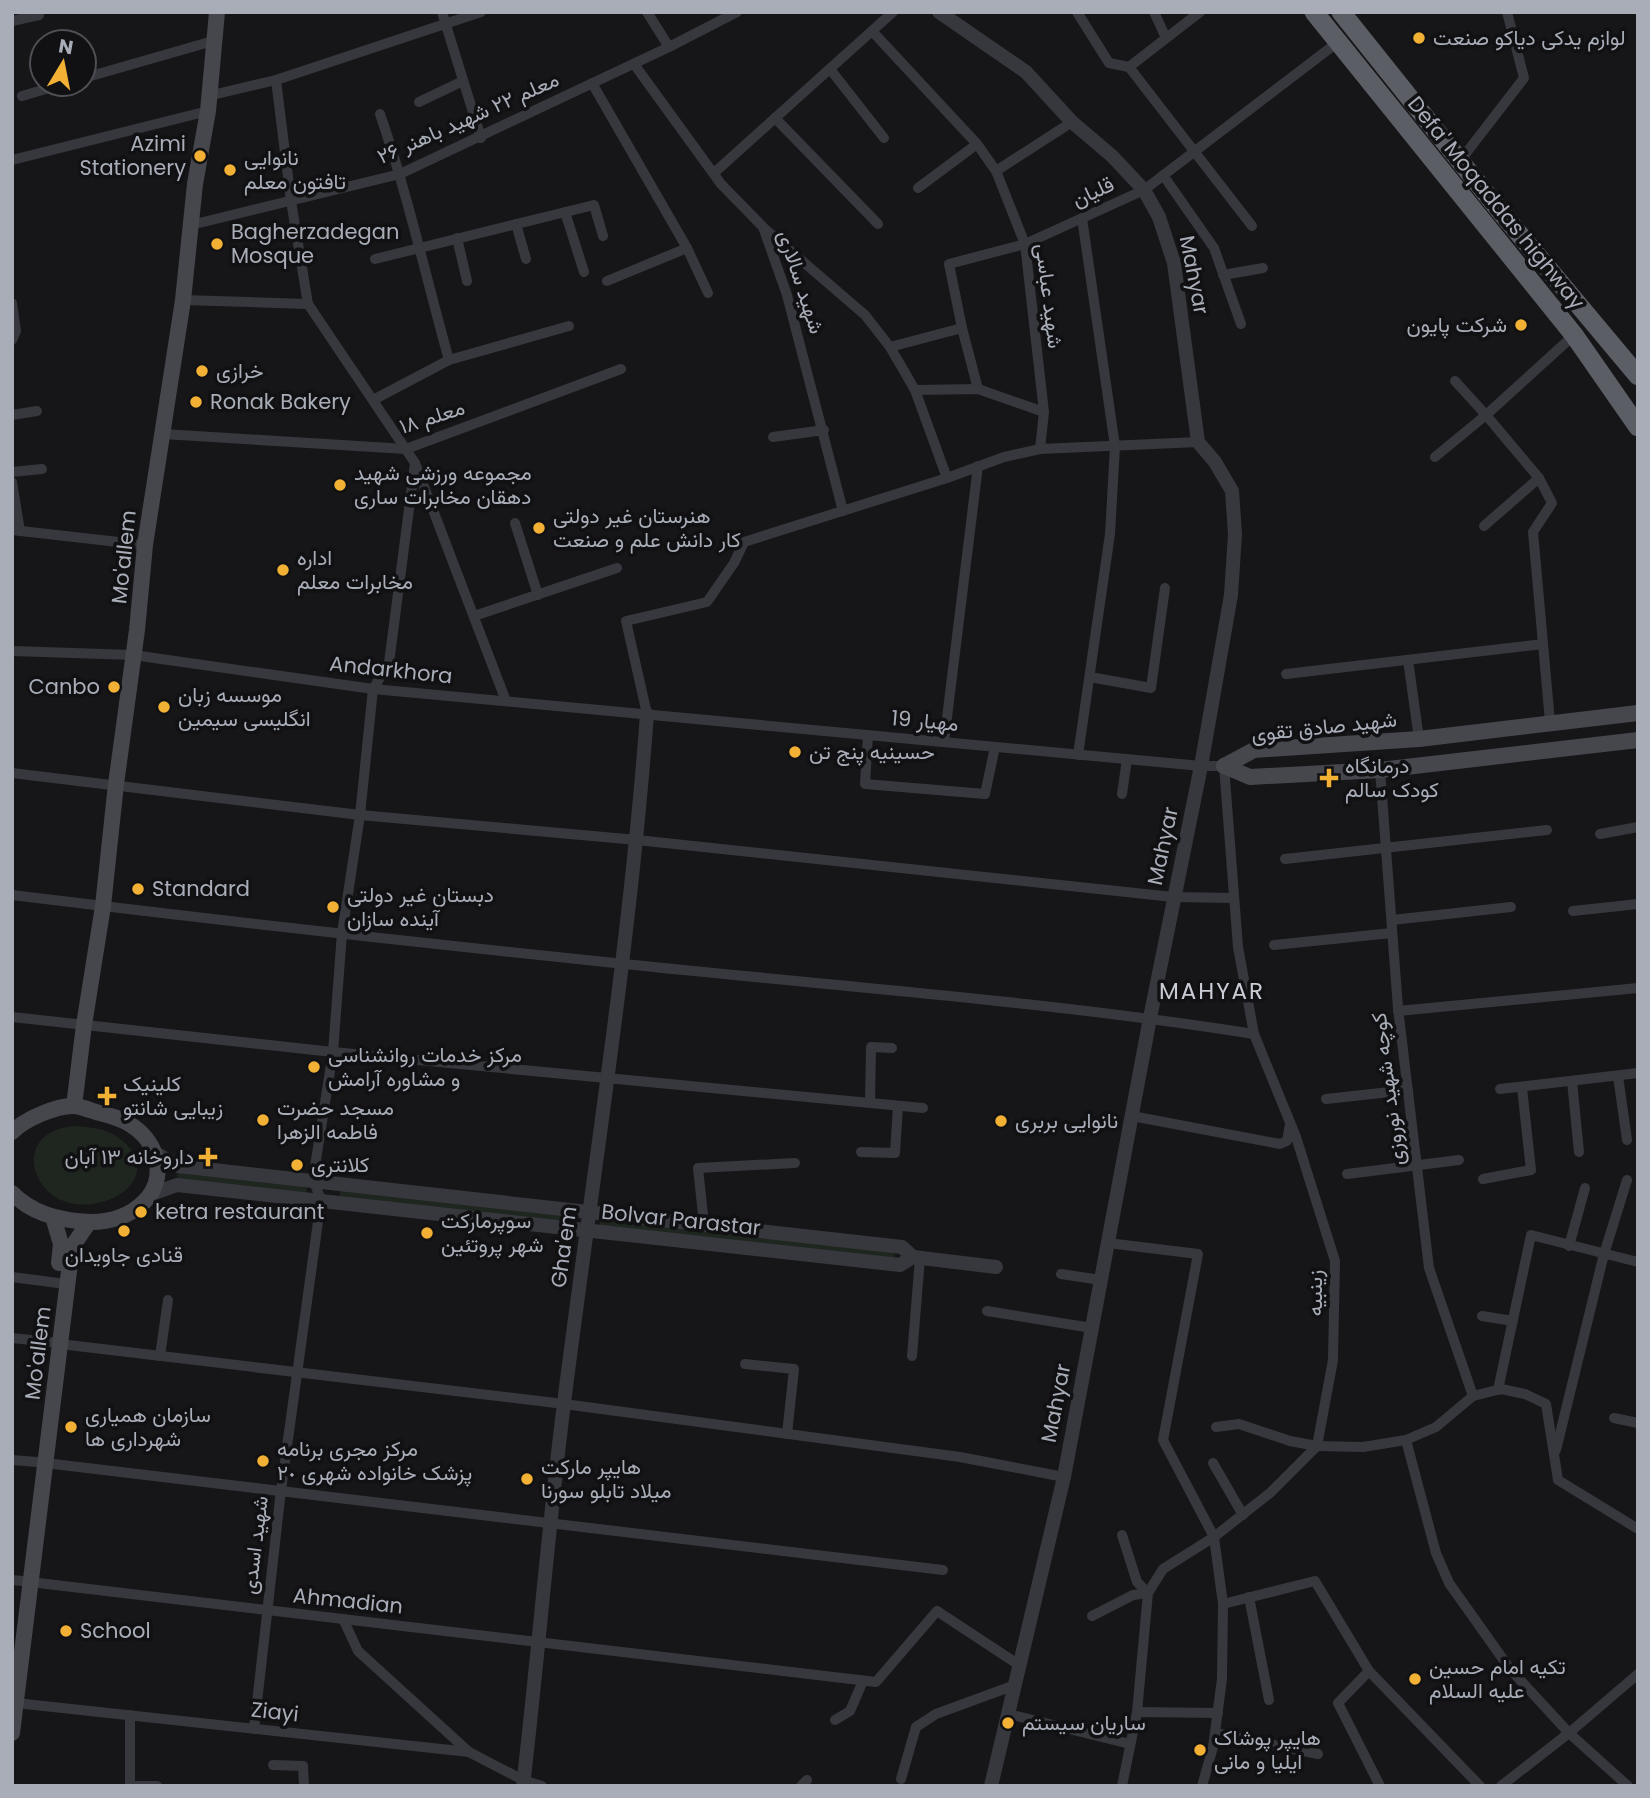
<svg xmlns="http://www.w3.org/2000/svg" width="1650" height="1798" font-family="Poppins,Vazirmatn,sans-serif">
<rect width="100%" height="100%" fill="#161618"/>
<g fill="#1e261f">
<path d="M 74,1126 C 88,1127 104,1128 116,1136 C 146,1155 144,1185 111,1199 C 38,1229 0,1132 74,1126 Z"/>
<polygon points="178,1170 307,1187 306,1194 177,1180"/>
<polygon points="340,1189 572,1216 570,1226 340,1198"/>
<polygon points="601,1218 894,1252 895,1258 599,1226"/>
</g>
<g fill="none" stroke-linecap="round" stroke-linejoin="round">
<g stroke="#37383d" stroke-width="10">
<polyline points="442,12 481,138"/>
<polyline points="1077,12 1109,63 1129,67 1200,12"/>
<polyline points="1154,12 1166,38"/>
<polyline points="12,21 39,15"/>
<polyline points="872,31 977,144 996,171 1025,244 1044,412 1040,449"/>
<polyline points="669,47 737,12"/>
<polyline points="634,64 721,184 763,227 787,295 843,511"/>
<polyline points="1129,67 1252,226"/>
<polyline points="830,69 884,138"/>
<polyline points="84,78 213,41"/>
<polyline points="276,80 291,201 308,304 415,463 506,701"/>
<polyline points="592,83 687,248 708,293"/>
<polyline points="22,96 63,84"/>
<polyline points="208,96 276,80 481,12"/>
<polyline points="419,102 463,81"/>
<path d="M 380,114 C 408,195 426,278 449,360"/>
<polyline points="775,118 878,224"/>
<polyline points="12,160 208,111"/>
<polyline points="1460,161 1524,78 1507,12"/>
<polyline points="996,171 1072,122"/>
<polyline points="714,173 893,12"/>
<polyline points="1163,175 1214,248 1241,324"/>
<polyline points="918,188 977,144"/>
<polyline points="565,212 584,272"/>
<polyline points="516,224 526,259"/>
<polyline points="191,225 400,174 669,47 647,12"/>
<polyline points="765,229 865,315 890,347 915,390 947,478"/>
<polyline points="457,238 467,281"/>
<polyline points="375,259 594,205 603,236"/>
<polyline points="1223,275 1263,268"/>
<polyline points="607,281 687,248"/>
<polyline points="183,300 308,304"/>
<polyline points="12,303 16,331 12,340"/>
<polyline points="890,347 962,328"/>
<polyline points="978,389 962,328 949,264 1025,244 1144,190 1338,42"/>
<polyline points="915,390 978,389 1044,412"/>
<polyline points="373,400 449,360 569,326"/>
<polyline points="12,415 37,411"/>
<polyline points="163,434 406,449 621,369"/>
<polyline points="773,437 824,430"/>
<polyline points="1435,457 1486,415 1455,381"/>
<polyline points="12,472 42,469"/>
<polyline points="12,482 20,531"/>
<polyline points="515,523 538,595"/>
<polyline points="1484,526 1539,478"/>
<polyline points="12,530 145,545"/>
<polyline points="474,616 617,568"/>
<polyline points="12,651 133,655 373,689 1201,766 1224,766 1238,947 1254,1034 1296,1137 1335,1261 1333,1360 1317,1446 1270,1493 1214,1537 1223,1604 1222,1679 1213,1747 1202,1786"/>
<polyline points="1408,660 1419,739"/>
<polyline points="1286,674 1543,644"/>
<polyline points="1090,677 1151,688 1165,588"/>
<polyline points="647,714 626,621 707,602 734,563 744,542 947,478 1004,457 1040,449 1198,442"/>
<polyline points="1550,722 1533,532 1552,503 1539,478 1486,415 1574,335"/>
<polyline points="868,735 865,784 985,794 995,747"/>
<polyline points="944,742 978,466"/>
<polyline points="1078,755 1110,534 1115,446 1082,218"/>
<polyline points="1380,770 1398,1008 1429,1268 1473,1396"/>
<polyline points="12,773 360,815 637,840 1173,897 1234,898"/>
<polyline points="1122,794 1127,759"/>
<polyline points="1600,834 1638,827"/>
<polyline points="1285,859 1547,830"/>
<path d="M 12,895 C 216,920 420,943 624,964 C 834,986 1045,1001 1254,1034"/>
<polyline points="1573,911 1638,904"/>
<polyline points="1392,920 1511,907"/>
<polyline points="1274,945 1392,933"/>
<polyline points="1398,1011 1638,988"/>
<polyline points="12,1017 333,1052 923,1108"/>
<polyline points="1618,1076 1627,1140"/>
<polyline points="1572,1081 1579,1152"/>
<polyline points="1500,1089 1638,1073"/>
<polyline points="1326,1099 1408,1090"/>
<polyline points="870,1103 871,1047 892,1048"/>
<polyline points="1132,1116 1280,1144 1287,1141 1290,1124"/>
<polyline points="861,1152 895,1153 898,1106"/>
<polyline points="1347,1174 1459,1160"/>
<polyline points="1483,1179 1531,1170 1522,1088"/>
<polyline points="704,1224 698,1168 795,1163"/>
<polyline points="1108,1243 1198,1254 1163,1440 1214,1537 1163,1569 1148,1593 1137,1712 1122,1786"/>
<polyline points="1569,1246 1585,1188"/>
<polyline points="1061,1274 1101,1280"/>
<polyline points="12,1277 58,1283"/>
<polyline points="987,1311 1092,1328"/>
<polyline points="1482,1316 1513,1321"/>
<polyline points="12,1338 51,1342"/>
<polyline points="60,1344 564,1404 960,1457 1064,1477"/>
<polyline points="160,1356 168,1300"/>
<polyline points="912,1356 920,1258"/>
<polyline points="745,1364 794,1369 787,1434"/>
<polyline points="1498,1390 1531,1235 1638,1262"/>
<polyline points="1614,1418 1638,1423"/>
<polyline points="1216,1427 1239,1424 1290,1441 1317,1446 1363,1447 1406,1440 1436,1427 1473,1396 1501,1389 1525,1394 1546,1404 1558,1480 1638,1529"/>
<polyline points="1406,1440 1436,1553 1449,1583 1510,1669 1569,1733 1628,1786"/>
<polyline points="1556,1450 1604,1254 1627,1180"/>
<polyline points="12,1460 37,1462"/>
<polyline points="45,1463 943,1570"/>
<polyline points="1213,1463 1243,1515"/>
<polyline points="1122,1535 1137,1582 1148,1593"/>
<polyline points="12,1580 22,1581"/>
<polyline points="30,1582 876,1682 937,1611 1019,1665"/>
<polyline points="1249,1597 1269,1700"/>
<polyline points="1223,1604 1315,1581 1369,1671 1480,1786"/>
<polyline points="1092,1616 1133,1595 1148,1593"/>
<polyline points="343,1619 358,1651 469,1752"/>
<polyline points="1369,1671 1338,1703 1380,1786"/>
<polyline points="16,1703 469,1752 523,1780 542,1786"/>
<polyline points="1137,1712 1218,1713"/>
<polyline points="1008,1714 1130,1744"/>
<polyline points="130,1715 130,1786 157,1786"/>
<polyline points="835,1720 850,1711 863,1681"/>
<polyline points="254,1729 281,1490 321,1200 313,1179 333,1052 342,933 360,815 373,689 389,663 415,463"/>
<polyline points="1215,1733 1318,1754"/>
<polyline points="273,1765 303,1766 304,1786"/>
<polyline points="901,1779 916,1727 936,1714 1015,1685"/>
<polyline points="801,1786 807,1780"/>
<polyline points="1501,1786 1569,1733 1638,1674"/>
</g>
<g stroke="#37383d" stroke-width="14">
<polyline points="939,12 1026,72 1072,122 1112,156 1144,190 1159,217 1174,263 1198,442 1215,462 1232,491 1235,534 1231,595 1201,766 1150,1018 1064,1477 991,1786"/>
<polyline points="157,1154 178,1166 902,1247 913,1257"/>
<polyline points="152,1194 177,1185 900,1265 913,1257 996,1267"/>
<path d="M 523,1786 C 538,1658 548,1530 564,1403 C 593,1173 630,945 647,714"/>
</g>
<g stroke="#45474d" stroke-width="16">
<polyline points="1224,766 1254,750 1419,739 1638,713"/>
<polyline points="1224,766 1250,777 1380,770 1638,740"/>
<polyline points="74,1106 84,1025 103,906 116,784 137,630 145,545 183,300 195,184 208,111 217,12"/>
<path d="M 12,1132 C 25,1119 57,1105 75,1106 C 82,1107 90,1110 96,1112 C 108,1115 121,1118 131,1125 C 158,1142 168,1178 144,1202 C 130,1216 110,1222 91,1222 C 62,1221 33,1215 12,1193"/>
<polyline points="53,1217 61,1244 59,1263"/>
<polyline points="12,1733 72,1247 89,1222"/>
</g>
<g stroke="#5b5e65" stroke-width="19">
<polyline points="1314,12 1574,335 1638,427"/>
<polyline points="1341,12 1500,211 1638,376"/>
</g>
</g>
<g fill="#f2b134" stroke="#111113" stroke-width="2.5">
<circle cx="1419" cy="38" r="7"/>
<circle cx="200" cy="156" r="7"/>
<circle cx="230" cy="170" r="7"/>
<circle cx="217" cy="244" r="7"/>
<circle cx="1521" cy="325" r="7"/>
<circle cx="202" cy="371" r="7"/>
<circle cx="196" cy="402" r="7"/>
<circle cx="340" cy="485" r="7"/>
<circle cx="539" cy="528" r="7"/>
<circle cx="283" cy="570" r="7"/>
<circle cx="114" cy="687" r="7"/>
<circle cx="164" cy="707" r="7"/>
<circle cx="795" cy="752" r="7"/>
<path d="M1325.5 767.5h7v7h7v7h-7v7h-7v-7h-7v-7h7z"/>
<circle cx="138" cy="889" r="7"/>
<circle cx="333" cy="907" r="7"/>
<circle cx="314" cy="1067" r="7"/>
<path d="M103.5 1085.5h7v7h7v7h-7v7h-7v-7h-7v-7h7z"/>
<circle cx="263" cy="1120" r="7"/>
<circle cx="1001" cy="1121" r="7"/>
<path d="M204.5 1146.5h7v7h7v7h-7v7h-7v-7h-7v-7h7z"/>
<circle cx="297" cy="1165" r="7"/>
<circle cx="141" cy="1212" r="7"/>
<circle cx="124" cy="1231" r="7"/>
<circle cx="427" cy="1233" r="7"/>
<circle cx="71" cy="1427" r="7"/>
<circle cx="263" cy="1461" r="7"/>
<circle cx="527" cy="1479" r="7"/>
<circle cx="66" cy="1631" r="7"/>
<circle cx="1415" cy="1679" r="7"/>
<circle cx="1008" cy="1723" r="7"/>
<circle cx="1200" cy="1750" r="7"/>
</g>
<g text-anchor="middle" stroke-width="7" stroke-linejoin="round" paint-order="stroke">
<g font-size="21" fill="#a8adb8" stroke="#111113" text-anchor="start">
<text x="1433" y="45">لوازم یدکی دیاکو صنعت</text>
<text x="186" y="151" text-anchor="end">Azimi<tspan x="186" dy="24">Stationery</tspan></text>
<text x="244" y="165">نانوایی<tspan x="244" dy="24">تافتون معلم</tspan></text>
<text x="231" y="239">Bagherzadegan<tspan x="231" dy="24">Mosque</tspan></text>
<text x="1507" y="332" text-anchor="end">شرکت پایون</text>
<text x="216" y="378">خرازی</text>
<text x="210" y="409">Ronak Bakery</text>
<text x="354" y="480">مجموعه ورزشی شهید<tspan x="354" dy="24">دهقان مخابرات ساری</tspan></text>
<text x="553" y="523">هنرستان غیر دولتی<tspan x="553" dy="24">کار دانش علم و صنعت</tspan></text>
<text x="297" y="565">اداره<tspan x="297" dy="24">مخابرات معلم</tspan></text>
<text x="100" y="694" text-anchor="end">Canbo</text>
<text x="178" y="702">موسسه زبان<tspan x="178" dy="24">انگلیسی سیمین</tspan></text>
<text x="809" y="759">حسینیه پنج تن</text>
<text x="1345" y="773">درمانگاه<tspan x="1345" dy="24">کودک سالم</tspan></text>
<text x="152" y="896">Standard</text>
<text x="347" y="902">دبستان غیر دولتی<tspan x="347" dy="24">آینده سازان</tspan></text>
<text x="328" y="1062">مرکز خدمات روانشناسی<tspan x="328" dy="24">و مشاوره آرامش</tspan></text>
<text x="123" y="1091">کلینیک<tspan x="123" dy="24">زیبایی شانتو</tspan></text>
<text x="277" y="1115">مسجد حضرت<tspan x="277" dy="24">فاطمه الزهرا</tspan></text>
<text x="1015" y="1128">نانوایی بربری</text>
<text x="194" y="1164" text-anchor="end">داروخانه ١٣ آبان</text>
<text x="311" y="1172">کلانتری</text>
<text x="155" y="1219">ketra restaurant</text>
<text x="441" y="1228">سوپرمارکت<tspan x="441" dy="24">شهر پروتئین</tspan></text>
<text x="124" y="1262" text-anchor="middle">قنادی جاویدان</text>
<text x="85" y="1422">سازمان همیاری<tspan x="85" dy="24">شهرداری ها</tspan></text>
<text x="277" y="1456">مرکز مجری برنامه<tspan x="277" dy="24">پزشک خانواده شهری ٢٠</tspan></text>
<text x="541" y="1474">هایپر مارکت<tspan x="541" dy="24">میلاد تابلو سورنا</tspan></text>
<text x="80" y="1638">School</text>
<text x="1429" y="1674">تکیه امام حسین<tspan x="1429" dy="24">علیه السلام</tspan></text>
<text x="1022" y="1730">ساریان سیستم</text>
<text x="1214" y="1745">هایپر پوشاک<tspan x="1214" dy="24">ایلیا و مانی</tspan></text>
</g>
<g font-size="21" fill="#a8adb8" stroke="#111113">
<text transform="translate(468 118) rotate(-24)" y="7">معلم ۲۲ شهید باهنر ۲۶</text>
<text transform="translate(1093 192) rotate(-25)" y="7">قلیان</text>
<text transform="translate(1496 203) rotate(51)" y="7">Defa' Moqaddas highway</text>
<text transform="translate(1194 275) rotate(79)" y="7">Mahyar</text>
<text transform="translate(801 282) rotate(72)" y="7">شهید سالاری</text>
<text transform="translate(1049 296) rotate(83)" y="7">شهید عباسی</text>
<text transform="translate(432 417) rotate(-18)" y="7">معلم ۱۸</text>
<text transform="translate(124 557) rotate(-84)" y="7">Mo'allem</text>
<text transform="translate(391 670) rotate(6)" y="7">Andarkhora</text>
<text transform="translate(925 721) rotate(5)" y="7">مهیار 19</text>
<text transform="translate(1324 727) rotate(-6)" y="7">شهید صادق تقوی</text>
<text transform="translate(1163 846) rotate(-78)" y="7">Mahyar</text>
<text transform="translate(1388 1089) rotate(-97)" y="7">کوچه شهید نوروزی</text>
<text transform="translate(681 1220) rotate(6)" y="7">Bolvar Parastar</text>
<text transform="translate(564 1247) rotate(-82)" y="7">Gha'em</text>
<text transform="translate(1315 1293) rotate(-90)" y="7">زینبیه</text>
<text transform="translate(38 1353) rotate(-83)" y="7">Mo'allem</text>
<text transform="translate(1056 1403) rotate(-79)" y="7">Mahyar</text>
<text transform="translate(255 1545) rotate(-83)" y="7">شهید اسدی</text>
<text transform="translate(348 1601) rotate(6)" y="7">Ahmadian</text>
<text transform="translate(275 1712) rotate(6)" y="7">Ziayi</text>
</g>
<g font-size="23" letter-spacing="2" fill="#c9ccd4" stroke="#111113">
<text x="1212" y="999">MAHYAR</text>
</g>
</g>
<rect width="1650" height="1798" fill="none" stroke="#a8adb8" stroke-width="28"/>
<g transform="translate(63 63) rotate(10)"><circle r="33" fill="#111113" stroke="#4d4f55" stroke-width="2"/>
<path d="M0-5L12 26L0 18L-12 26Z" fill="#f2b134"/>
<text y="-10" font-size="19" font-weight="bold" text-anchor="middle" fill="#a8adb8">N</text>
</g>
</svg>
